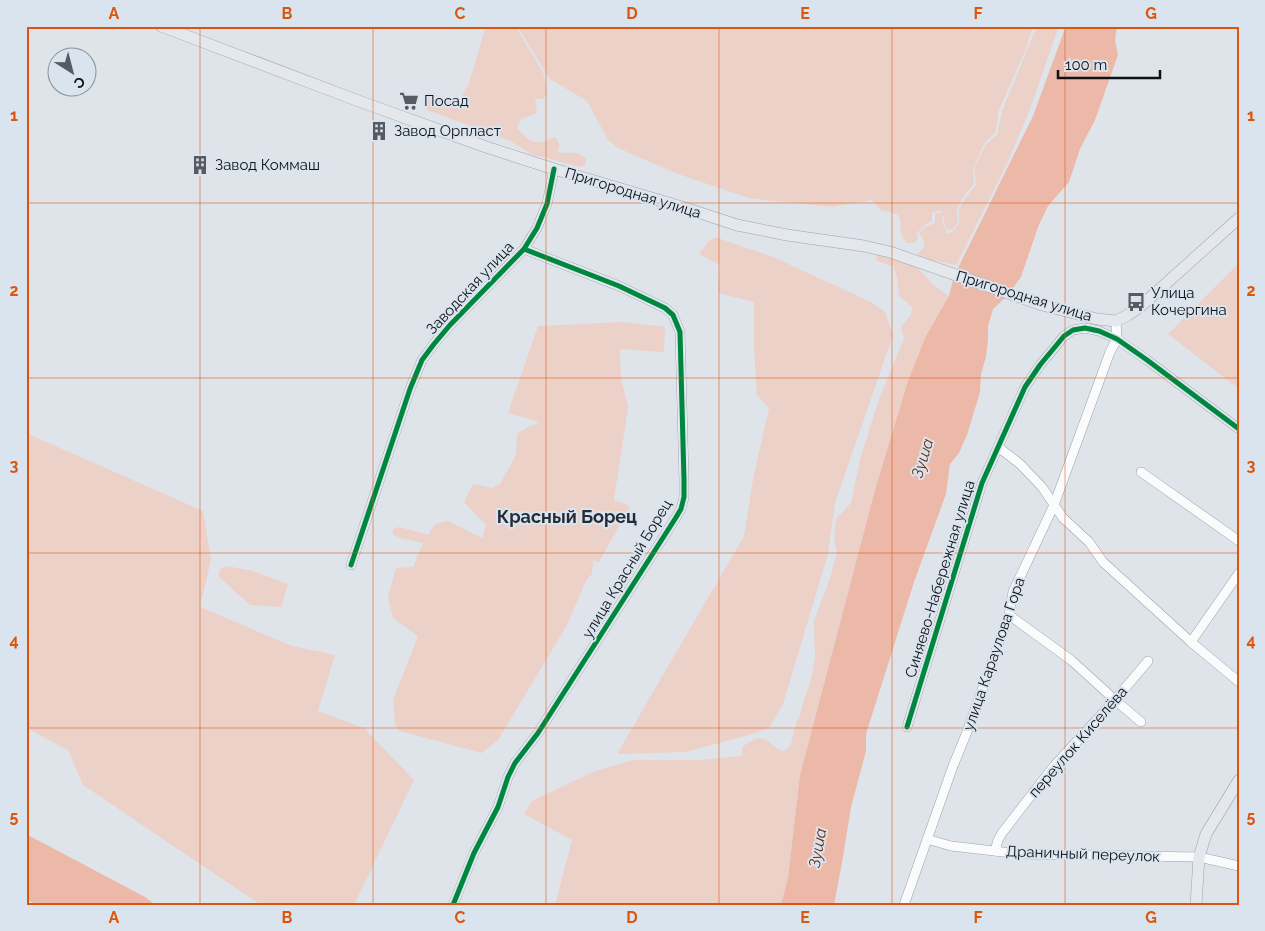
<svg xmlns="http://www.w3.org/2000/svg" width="1265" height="931" font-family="Raleway,sans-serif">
<rect width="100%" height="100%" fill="#dfe4ea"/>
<g fill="#ecd1c9">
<path d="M 486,26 L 515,26 L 543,72 L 547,94 L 542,99 L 535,99 L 537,108 L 535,114 L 521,119 L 517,128 C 524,136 532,145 543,142 C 547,141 551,138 555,137 C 559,142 561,145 558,151 L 559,153 C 569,153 579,150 586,159 L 585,165 L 580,167 L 531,154 L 510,141 L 427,110 L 425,103 L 426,98 L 434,95 L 456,104 L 463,94 L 469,83 Z"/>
<polygon points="517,26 1035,26 1031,32 1026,49 999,110 995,133 985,142 973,168 974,184 963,197 957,209 958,223 952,230 945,229 945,224 941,210 932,213 932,221 926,224 916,234 918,239 914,243 906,243 900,231 901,223 898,215 890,212 880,210 872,200 832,207 749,198 678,174 618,148 608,140 587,101 550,79"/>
<path d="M 1040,26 L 1059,26 L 1030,109 L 1007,164 L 956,265 L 926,259 L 917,254 L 923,249 L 925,242 L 919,233 L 927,226 L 935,223 L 935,214 L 941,212 C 943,220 943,228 948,234 L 952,232 L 959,224 L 959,210 L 965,198 L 976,185 L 974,168 L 986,144 L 997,135 L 1002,111 L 1034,33 Z"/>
<polygon points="715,237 771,256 871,302 885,312 893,335 835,503 828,554 783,704 769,728 749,735 686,752 617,754 744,536 754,474 769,408 757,395 754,350 754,302 718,293 720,265 699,254 710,240"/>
<path d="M 876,254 L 892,256 L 917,267 L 933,285 L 949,296 L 926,336 L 875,490 L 800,775 L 788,879 L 781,905 L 555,905 L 572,840 L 524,814 L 532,801 L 593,772 L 633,760 L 698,760 L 742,756 L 742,747 C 746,745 751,740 756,739 C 768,735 774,751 785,751 L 791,744 L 796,723 L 800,716 L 803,702 L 811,680 L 815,657 L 814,621 L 831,575 L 837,552 L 834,540 L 836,519 L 851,503 L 861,456 L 880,396 L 904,339 L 901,327 L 911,315 L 912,307 L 899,296 L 897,278 L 894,267 L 877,261 Z"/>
<polygon points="1239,263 1239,389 1168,334"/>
<polygon points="624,322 665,327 664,352 620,349 621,378 628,407 614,500 630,506 599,562 593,560 592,574 587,579 566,627 498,740 482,753 399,731 395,725 393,700 418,636 393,618 388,597 396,568 413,567 423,543 400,538 392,534 394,528 400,527 428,535 435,524 448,521 482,538 486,525 464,502 473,484 492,488 500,484 516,455 517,434 526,428 540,422 508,413 538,326"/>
<polygon points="26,433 203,511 211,560 200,607 292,646 335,655 318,711 364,728 414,780 354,905 261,905 83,785 68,750 26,728"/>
<polygon points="227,566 253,571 288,584 281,607 250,605 218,576 221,568"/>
</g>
<g fill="#ecb9a8">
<polygon points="1066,26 1117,26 1115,40 1118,55 1095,120 1080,149 1069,182 1048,206 1038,227 1021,277 1012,289 957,270 1033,116"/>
<polygon points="953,280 1005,298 993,309 988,326 988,340 986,357 981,374 980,392 967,435 959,453 950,464 946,494 914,582 866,734 866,751 851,807 843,857 834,905 781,905 788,878 800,775 875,490 908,381 926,336 949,296"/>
<polygon points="26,834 145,897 156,905 37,905 26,899"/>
</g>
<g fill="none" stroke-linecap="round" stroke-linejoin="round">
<g stroke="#9ea2a6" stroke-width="10">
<g id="minor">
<polyline points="998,447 1020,464 1042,487 1063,518 1089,542 1103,562 1191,642 1239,682"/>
<polyline points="1141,472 1239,541"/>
<polyline points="351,565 410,389 422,360 434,344 450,325 524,249 537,228 547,204 554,169"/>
<polyline points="1009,615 1071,660 1115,700 1141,722"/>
<polyline points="1191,642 1239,573"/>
<polyline points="907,727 982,483 1025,387 1040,365 1064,336 1073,330 1085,328 1099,331 1117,339 1147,360 1239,429"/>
<polyline points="927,839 951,846 1020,854 1199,857 1239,866"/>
<polyline points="995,851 998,840 1002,833 1054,766 1115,700 1148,661"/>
<polyline points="453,905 474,853 498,807 508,777 515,763 538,733 675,519 681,509 684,497 684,480 680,332 673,315 665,308 619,286 524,249"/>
<polyline points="904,905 953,766 967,732 1009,615 1013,592 1054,505 1110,352 1117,339 1116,321"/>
</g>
</g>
<g stroke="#9ca4ae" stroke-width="12">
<g id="major">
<polyline points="161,26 356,100 486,147 554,169 682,207 737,225 787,235 864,246 890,252 1042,305 1097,319 1116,321 1128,315 1141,306 1239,218"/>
<polyline points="1196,905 1199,857 1206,834 1239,780"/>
</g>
</g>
<use href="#minor" stroke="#fafbfc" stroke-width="9"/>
<use href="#major" stroke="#e4e8ed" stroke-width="11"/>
<g stroke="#dae4ef" stroke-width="8">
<g id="cycleway">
<polyline points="351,565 410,389 422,360 434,344 450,325 524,249 537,228 547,204 554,169"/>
<polyline points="907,727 982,483 1025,387 1040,365 1064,336 1073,330 1085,328 1099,331 1117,339 1147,360 1239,429"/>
<polyline points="453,905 474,853 498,807 508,777 515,763 538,733 675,519 681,509 684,497 684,480 680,332 673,315 665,308 619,286 524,249"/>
</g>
</g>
<use href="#cycleway" stroke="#00873e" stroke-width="5"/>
</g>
<path fill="none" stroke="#dd550c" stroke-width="1" stroke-opacity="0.55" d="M 200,26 L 200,905M 373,26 L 373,905M 546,26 L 546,905M 719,26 L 719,905M 892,26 L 892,905M 1065,26 L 1065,905M 26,203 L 1239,203M 26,378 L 1239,378M 26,553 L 1239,553M 26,728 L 1239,728"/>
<defs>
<g id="supermarket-bare" transform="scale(1.5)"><path d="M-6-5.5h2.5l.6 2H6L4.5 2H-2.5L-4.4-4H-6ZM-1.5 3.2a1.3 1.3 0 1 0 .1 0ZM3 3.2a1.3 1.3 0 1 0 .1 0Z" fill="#575b60" stroke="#dae4ef" stroke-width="2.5" paint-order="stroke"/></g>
<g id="building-bare" transform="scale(1.5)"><path d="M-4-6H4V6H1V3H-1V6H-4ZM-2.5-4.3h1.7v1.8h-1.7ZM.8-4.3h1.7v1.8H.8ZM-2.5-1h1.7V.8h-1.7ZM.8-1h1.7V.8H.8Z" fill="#575b60" stroke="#dae4ef" stroke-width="2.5" paint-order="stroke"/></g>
<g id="bus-bare" transform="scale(1.5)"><path d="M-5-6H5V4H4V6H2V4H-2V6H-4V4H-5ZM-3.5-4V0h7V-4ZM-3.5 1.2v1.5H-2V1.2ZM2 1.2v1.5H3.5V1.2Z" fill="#575b60" stroke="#dae4ef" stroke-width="2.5" paint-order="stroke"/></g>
</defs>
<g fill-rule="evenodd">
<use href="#supermarket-bare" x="409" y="101"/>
<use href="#building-bare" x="379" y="131"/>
<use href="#building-bare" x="200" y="165"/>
<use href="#bus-bare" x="1136" y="302"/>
</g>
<g text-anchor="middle" stroke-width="4" stroke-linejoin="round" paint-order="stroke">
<g font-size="15" fill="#0e1115" stroke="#dae4ef" text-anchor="start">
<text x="424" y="106">Посад</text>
<text x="394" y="136">Завод Орпласт</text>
<text x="215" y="170">Завод Коммаш</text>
<text x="1151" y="298">Улица<tspan x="1151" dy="17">Кочергина</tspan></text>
</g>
<g font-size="15" fill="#0e1115" stroke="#dae4ef">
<text transform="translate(633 193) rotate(17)" y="5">Пригородная улица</text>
<text transform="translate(470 288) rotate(-47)" y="5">Заводская улица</text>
<text transform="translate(1024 296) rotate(17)" y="5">Пригородная улица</text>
<text transform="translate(627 569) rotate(-59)" y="5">улица Красный Борец</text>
<text transform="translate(940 579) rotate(-73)" y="5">Синяево-Набережная улица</text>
<text transform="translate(994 654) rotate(-71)" y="5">улица Караулова Гора</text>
<text transform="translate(1078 742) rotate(-49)" y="5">переулок Киселёва</text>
<text transform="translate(1083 854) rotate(2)" y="5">Драничный переулок</text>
</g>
<g font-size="16" font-style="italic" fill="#6d2c10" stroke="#dae4ef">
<text transform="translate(922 458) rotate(-73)" y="6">Зуша</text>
<text transform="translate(817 848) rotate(-80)" y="6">Зуша</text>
</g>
<g font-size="18" font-weight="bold" fill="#252c35" stroke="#dae4ef">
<text x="567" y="523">Красный Борец</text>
</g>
</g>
<rect width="1265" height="931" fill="none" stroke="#dae4ef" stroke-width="55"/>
<g transform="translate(72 72) rotate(144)"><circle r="24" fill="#dae4ef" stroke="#889098"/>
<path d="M0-4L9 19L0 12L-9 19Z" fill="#575b60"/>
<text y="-8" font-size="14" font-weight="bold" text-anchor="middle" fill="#0e1115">С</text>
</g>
<path d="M1058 70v8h102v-8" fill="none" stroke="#0e1115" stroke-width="2.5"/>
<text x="1065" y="70" font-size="15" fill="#0e1115" stroke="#dae4ef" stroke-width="4" paint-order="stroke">100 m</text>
<rect x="28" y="28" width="1210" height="876" fill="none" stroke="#dd550c" stroke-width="2"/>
<g font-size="16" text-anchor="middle" font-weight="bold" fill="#dd550c">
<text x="114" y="19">A</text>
<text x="287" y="19">B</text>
<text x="460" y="19">C</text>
<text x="632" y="19">D</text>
<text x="805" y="19">E</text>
<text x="978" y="19">F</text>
<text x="1151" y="19">G</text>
<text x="14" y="121">1</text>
<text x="1251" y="121">1</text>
<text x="14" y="296">2</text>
<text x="1251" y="296">2</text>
<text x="14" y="471">3</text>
<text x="1251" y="471">3</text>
<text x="14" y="646">4</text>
<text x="1251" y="646">4</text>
<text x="14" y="822">5</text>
<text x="1251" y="822">5</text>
<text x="114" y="923">A</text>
<text x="287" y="923">B</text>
<text x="460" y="923">C</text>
<text x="632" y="923">D</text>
<text x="805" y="923">E</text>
<text x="978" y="923">F</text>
<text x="1151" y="923">G</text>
</g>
</svg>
